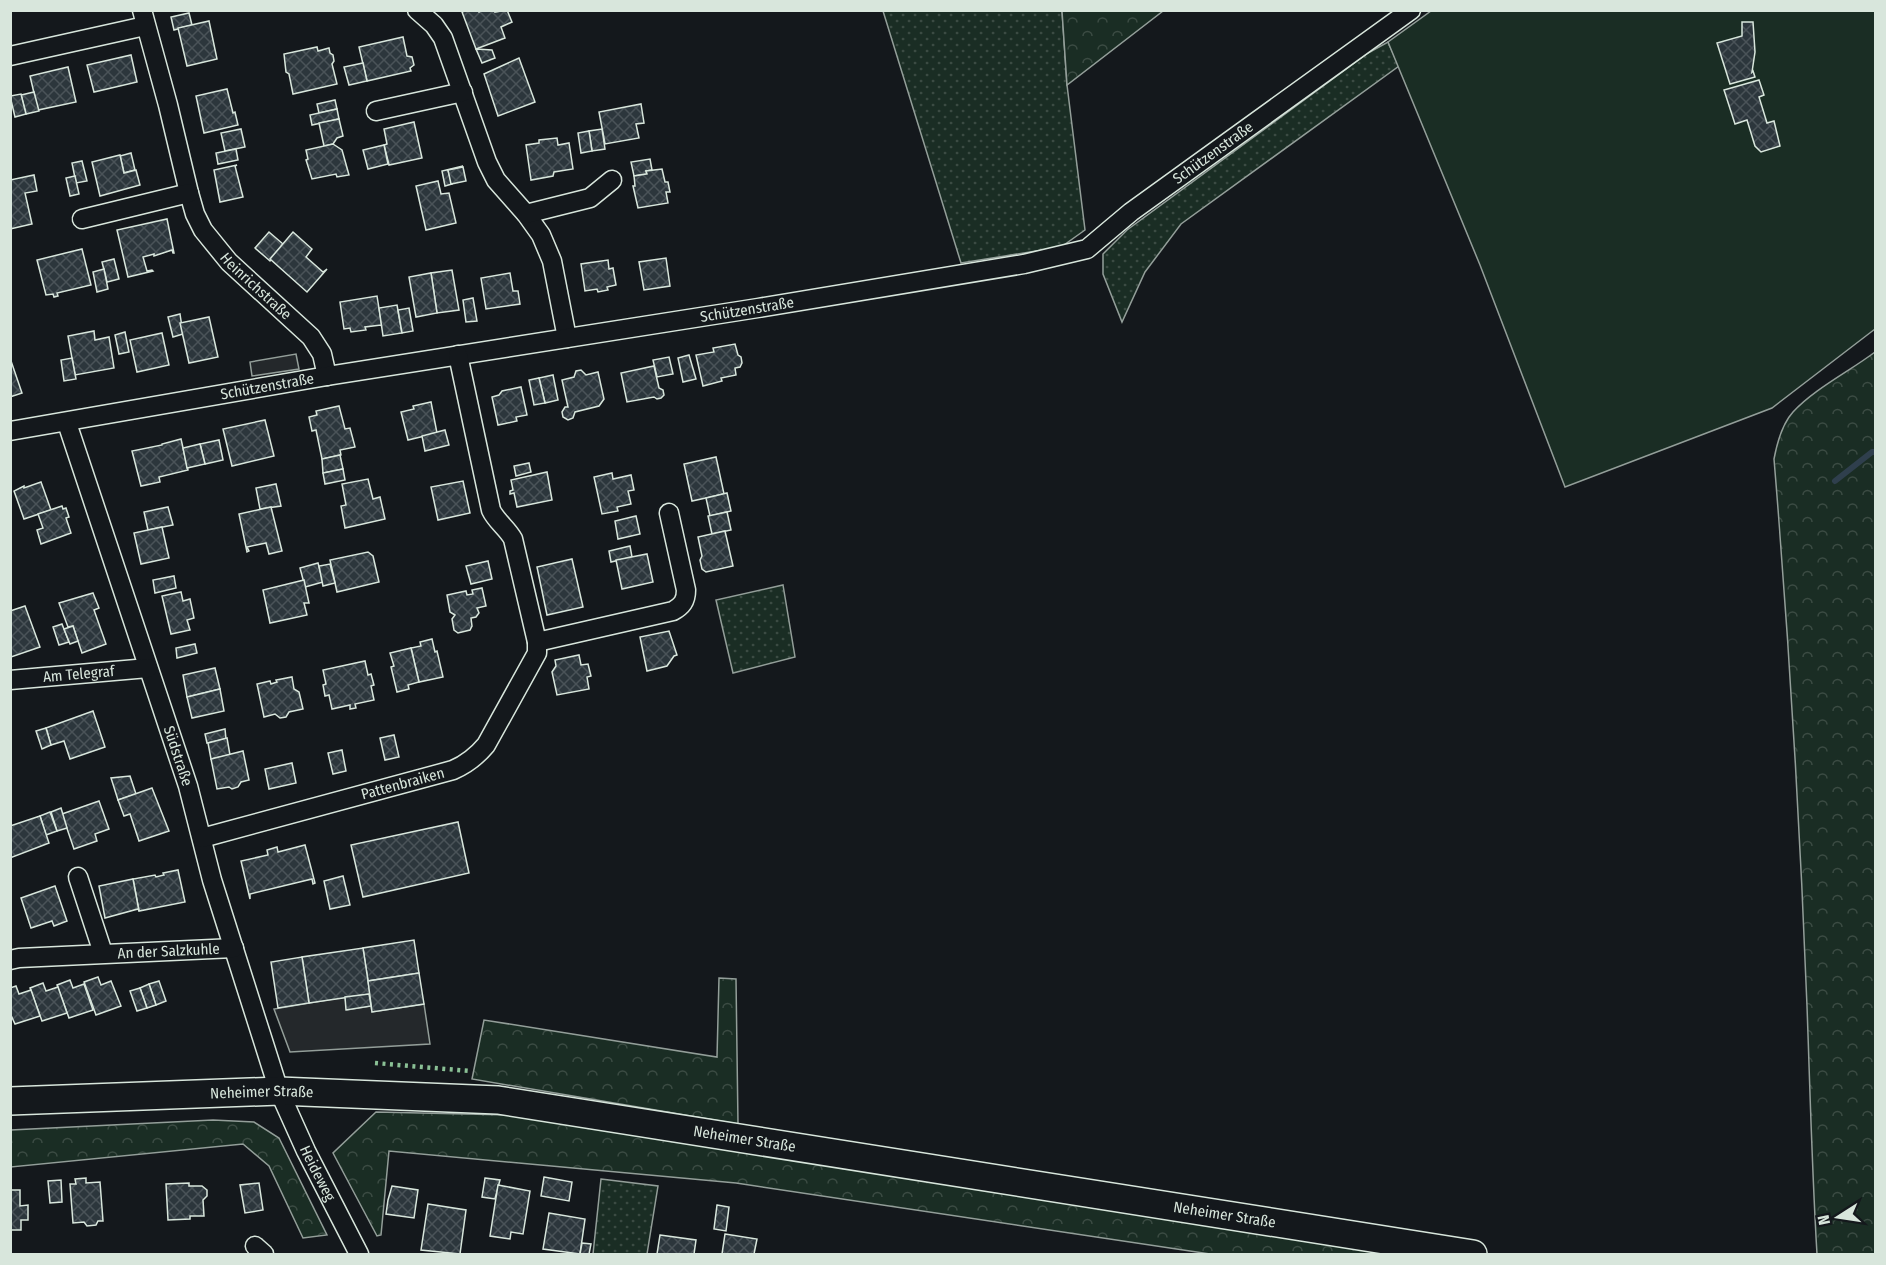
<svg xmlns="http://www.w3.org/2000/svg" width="1886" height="1265" font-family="'Fira Sans Condensed',sans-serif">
<defs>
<pattern id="grass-dots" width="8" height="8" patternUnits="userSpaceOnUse" patternTransform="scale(1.5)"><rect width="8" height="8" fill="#1a2d24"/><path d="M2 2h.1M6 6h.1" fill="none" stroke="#3b4b43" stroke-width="1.8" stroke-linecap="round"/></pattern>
<pattern id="forest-crowns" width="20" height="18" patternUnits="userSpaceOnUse" patternTransform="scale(1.5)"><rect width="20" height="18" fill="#1a2d24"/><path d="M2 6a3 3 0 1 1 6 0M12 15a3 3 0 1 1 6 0" fill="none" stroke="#3b4b43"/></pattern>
<pattern id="building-cross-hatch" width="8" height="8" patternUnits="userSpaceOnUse" patternTransform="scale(1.5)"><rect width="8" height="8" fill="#2c363c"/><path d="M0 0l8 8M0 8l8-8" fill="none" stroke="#4a5358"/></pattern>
</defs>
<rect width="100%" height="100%" fill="#14181c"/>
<g fill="url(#grass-dots)" stroke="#939e99" stroke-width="1.5">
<polygon points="883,11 1062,11 1067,85 1085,230 1061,247 961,263"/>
<polygon points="1388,42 1399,66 1181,224 1145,272 1122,322 1103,274 1103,254 1127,230 1368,53"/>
<polygon points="783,585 795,657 733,673 716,600"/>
<polygon points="601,1179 658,1186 647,1254 593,1254"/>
</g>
<g fill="url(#forest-crowns)" stroke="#939e99" stroke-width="1.5">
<polygon points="1062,11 1062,10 1163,11 1067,85"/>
<path d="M 1875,352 L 1875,1254 L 1817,1254 C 1812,1172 1810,1089 1807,1006 C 1800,823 1789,641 1774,459 C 1777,443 1782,424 1793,412 C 1814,389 1850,371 1875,352 Z"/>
<polygon points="719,978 736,979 738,1124 472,1079 484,1020 717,1057"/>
<polygon points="376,1112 512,1115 1411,1254 1210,1254 736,1183 389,1151 381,1235 377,1236 333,1153"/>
<polygon points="213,1120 254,1122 279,1138 327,1235 303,1238 269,1166 243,1144 11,1167 11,1130"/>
</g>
<polygon fill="#1a2d24" stroke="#939e99" stroke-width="1.5" points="1431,11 1875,11 1875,329 1772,408 1565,487 1480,265 1388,42"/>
<g fill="#24282b" stroke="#939e99" stroke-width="1.5">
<polygon points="296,354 299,369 252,376 250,362"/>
<polygon points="345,997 347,1010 371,1006 372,1012 424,1004 430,1044 290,1052 274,1009"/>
</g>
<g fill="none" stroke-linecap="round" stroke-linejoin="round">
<polyline stroke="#2f3f4d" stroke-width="6" points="1835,481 1872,452 1876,452"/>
</g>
<g fill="url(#building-cross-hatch)" stroke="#d8e6dc" stroke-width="1.5">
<polygon points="467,10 478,10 479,12 483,10 495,10 495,12 507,10 512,22 501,27 505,38 476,49 462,12"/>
<polygon points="189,13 192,25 174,30 171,17"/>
<polygon points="209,21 217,59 187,66 178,28"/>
<polygon points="1742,22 1753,22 1755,52 1752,72 1753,71 1755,77 1730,84 1717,43 1742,36"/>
<polygon points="403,37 407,56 412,57 414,65 410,68 411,71 367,81 359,47"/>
<polygon points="317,47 318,51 329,48 330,53 333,55 334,61 332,64 337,84 293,94 289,74 286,72 284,54"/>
<polygon points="476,49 492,50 495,58 482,63"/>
<polygon points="131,55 137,82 94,92 87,65"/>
<polygon points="519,58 535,102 498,116 484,74"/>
<polygon points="363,63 367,81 349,85 344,67"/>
<polygon points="68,67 76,102 38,110 30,76"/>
<polygon points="1759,80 1764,95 1759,97 1767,123 1774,121 1780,146 1761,152 1755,146 1747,120 1735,124 1724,90"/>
<polygon points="227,89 233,113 235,112 238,125 204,133 196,96"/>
<polygon points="34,92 39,111 26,114 21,95"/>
<polygon points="21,94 26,114 15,117 10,96"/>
<polygon points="335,100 337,109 319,113 317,104"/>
<polygon points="641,104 644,123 636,124 639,138 605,144 599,112"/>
<polygon points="337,109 339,119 312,125 310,115"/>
<polygon points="339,119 343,136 337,138 333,144 324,146 319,123"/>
<polygon points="414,122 422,158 389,165 384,145 387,144 384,129"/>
<polygon points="241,129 245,147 225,151 221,133"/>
<polygon points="602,129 605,149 592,151 589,131"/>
<polygon points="589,131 592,151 581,153 578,133"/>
<polygon points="557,138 558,145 569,143 573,169 554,172 553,176 531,180 526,145 539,143 539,140"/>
<polygon points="333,144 342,150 349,175 337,177 336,174 312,179 306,160 308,159 306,150"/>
<polygon points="384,145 388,164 368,169 363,150"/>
<polygon points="236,149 238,160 218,164 216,153"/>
<polygon points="131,153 135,170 124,173 120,156"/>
<polygon points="120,155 124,173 136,170 140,185 100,196 92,162"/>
<polygon points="650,159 652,170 646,171 647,174 634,176 631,162"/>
<polygon points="82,161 87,181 76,183 72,163"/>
<polygon points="237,165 235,166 243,197 220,202 214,170"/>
<polygon points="463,166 448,170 452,184 445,186 442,171"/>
<polygon points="463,167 466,181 451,184 448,170"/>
<polygon points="662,169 665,182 668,182 670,192 666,192 668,203 638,208 633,186 635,186 634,176 647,174 646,171"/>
<polygon points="34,175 37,191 25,193 32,224 10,229 10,180"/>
<polygon points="75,176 79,194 70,196 66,178"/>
<polygon points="438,181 441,194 449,193 456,223 426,230 416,186"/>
<polygon points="167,219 174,253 173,253 172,250 154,256 154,254 143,257 147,271 152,270 153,271 128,277 117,230"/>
<polygon points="269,232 283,244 270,261 255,248"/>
<polygon points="293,232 312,249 306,257 323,272 327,269 307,292 270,259"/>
<polygon points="82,249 91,285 57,293 58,296 54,297 53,294 46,295 37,260"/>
<polygon points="666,258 670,286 644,290 639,262"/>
<polygon points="114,259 119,279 107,282 102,262"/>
<polygon points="608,260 609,269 613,268 616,285 607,287 608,290 598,292 597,289 585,291 581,264"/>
<polygon points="104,269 108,289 97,292 93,272"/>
<polygon points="452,270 459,310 437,313 431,273"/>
<polygon points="431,273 437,313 416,317 409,277"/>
<polygon points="510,273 513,291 518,291 520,304 486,309 481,278"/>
<polygon points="377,296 382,327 381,325 365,327 366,330 351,332 350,328 344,329 340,302"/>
<polygon points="473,298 477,321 466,322 463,300"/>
<polygon points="397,305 402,333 383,336 379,308"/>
<polygon points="409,308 413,331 402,333 398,310"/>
<polygon points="180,314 183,334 173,337 168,317"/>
<polygon points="209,317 218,357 189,363 180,323"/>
<polygon points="94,331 95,340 109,337 114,368 75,375 68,336"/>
<polygon points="125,332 129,352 119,354 115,335"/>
<polygon points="162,333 169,365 137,372 130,340"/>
<polygon points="735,344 738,355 741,357 742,363 740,367 735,368 736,375 721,378 722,381 703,386 696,355 714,352 713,348"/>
<polygon points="689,355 696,379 683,382 678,358"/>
<polygon points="669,357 673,374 657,377 653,360"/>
<polygon points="10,358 22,393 10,397"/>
<polygon points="72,358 76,379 64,381 61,360"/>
<polygon points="654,366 659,388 663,390 664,395 661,398 657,399 654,397 627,402 621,373"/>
<polygon points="581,370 586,375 598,372 604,399 599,406 575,412 573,418 568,420 563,417 562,412 565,407 568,407 562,380 574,377 576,371"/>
<polygon points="553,375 558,400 545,403 539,378"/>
<polygon points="539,378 545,403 534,405 529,380"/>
<polygon points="521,387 527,415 516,417 517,421 498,425 492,397 499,395 502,391"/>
<polygon points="431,402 437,433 408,440 401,412 414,409 413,406"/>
<polygon points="339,406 345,429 350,428 355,447 340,450 341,455 322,459 316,430 312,431 309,417 317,415 316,411"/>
<polygon points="265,420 274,456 232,466 223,429"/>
<polygon points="445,430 449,445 425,451 422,436"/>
<polygon points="181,439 188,470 159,477 160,482 141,486 132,451 162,445 162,444"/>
<polygon points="219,440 223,460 205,464 200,444"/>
<polygon points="200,444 205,464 187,468 183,448"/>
<polygon points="340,455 343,469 323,473 322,459"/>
<polygon points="716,457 724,494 692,501 684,464"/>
<polygon points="529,463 531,472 516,476 514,466"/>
<polygon points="343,469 345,480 325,484 323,473"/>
<polygon points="547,472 552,500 517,507 514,493 510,494 510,491 513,490 511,480"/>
<polygon points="612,473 613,479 631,475 634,490 628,491 631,504 617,507 618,511 602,514 594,477"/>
<polygon points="368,479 373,499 380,497 385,519 345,528 341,506 346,505 342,484"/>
<polygon points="463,481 470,513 438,520 431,487"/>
<polygon points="41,482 51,510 24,519 14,491 24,486 24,488"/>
<polygon points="276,484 281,506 260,509 256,488"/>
<polygon points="727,493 731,511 710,516 706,498"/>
<polygon points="62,506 63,509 66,508 69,517 66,518 71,533 41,544 37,530 43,528 38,514"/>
<polygon points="168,507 173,525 148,530 144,512"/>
<polygon points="271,507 282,551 269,554 266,543 247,547 249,551 247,552 239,514"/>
<polygon points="727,512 731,530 712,534 708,516"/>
<polygon points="636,516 640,534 618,539 615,521"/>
<polygon points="162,527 169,558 141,564 134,533"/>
<polygon points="725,531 733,566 706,572 702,569 700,560 702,556 698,537"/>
<polygon points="630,546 632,557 611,562 609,551"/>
<polygon points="368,552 373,556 379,582 337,592 330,560"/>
<polygon points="647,554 653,582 622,589 616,560"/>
<polygon points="572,559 583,607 547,615 537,567"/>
<polygon points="488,561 492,579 471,584 466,566"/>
<polygon points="318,563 323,582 305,587 300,568"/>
<polygon points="330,564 335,583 323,586 319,566"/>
<polygon points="174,576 176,588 155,593 153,580"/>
<polygon points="304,580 309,603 304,603 307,615 270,623 263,590"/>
<polygon points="482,588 486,606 477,608 479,613 476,617 471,618 472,626 470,630 458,633 454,630 452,619 455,615 450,612 447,595 466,591 467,595 473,594 472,590"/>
<polygon points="181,592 183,601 190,599 194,618 187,620 190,630 171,634 162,596"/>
<polygon points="93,593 99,608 94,610 106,644 82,653 73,626 68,627 59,603"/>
<polygon points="25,606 40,647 11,657 10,611"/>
<polygon points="62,624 69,642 59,645 53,627"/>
<polygon points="73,626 78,641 70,644 64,629"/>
<polygon points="669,631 677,655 674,656 667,666 647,671 640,637"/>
<polygon points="432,639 435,652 437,651 443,677 419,682 411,648 421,646 420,642"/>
<polygon points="195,644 197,653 177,658 176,648"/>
<polygon points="411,648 419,682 408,685 409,689 397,692 391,667 394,666 390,653"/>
<polygon points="579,655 581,665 588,664 591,676 587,677 589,689 557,695 552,672 556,666 555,660"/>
<polygon points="365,661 368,675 371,674 374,685 371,686 374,700 355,704 356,708 350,709 350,705 332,709 329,695 325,696 323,685 326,684 323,670"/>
<polygon points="215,668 220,689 187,697 183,675"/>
<polygon points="292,677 294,689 299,692 303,709 289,712 286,717 280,718 275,714 264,717 257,684 270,681 271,684 277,682 276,680"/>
<polygon points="220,689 224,711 192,718 187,697"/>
<polygon points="93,711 105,747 70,759 64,741 51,745 46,728"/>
<polygon points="46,728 51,745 42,749 36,731"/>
<polygon points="225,729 226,739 207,743 205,734"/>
<polygon points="394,735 399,757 385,760 380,738"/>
<polygon points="227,738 230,755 211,759 208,743"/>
<polygon points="342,750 346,771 333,774 328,753"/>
<polygon points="243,751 249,780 241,782 238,787 232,789 229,787 217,789 211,759"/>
<polygon points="292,763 296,783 269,789 265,769"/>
<polygon points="130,776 136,794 118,800 111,778"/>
<polygon points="152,788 169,831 139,841 130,814 124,816 118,800"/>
<polygon points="99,801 109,829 95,834 97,841 74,849 62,814"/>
<polygon points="61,808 67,828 57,831 51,812"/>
<polygon points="50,812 57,831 46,835 40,816"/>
<polygon points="40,816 49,843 10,858 10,826"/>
<polygon points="458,822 469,873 363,897 351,845"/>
<polygon points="305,845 315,883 313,884 312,879 250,894 250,899 241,861 268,855 267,850 277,847 278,852"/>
<polygon points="178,870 185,902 139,911 133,879 155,875 156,877 164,875 163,873"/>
<polygon points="343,876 350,905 330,909 324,881"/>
<polygon points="133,879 139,911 138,909 105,918 99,886"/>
<polygon points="55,886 67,921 54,926 52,921 31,928 21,898"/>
<polygon points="414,940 419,973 368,981 363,948"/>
<polygon points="363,948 370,994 309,1003 302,957"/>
<polygon points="302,957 309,1003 278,1008 271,962"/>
<polygon points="419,973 424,1004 372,1012 368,981"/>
<polygon points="98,977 101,985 111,981 121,1006 96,1015 84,982"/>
<polygon points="70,980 73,988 84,984 93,1010 69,1018 57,985"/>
<polygon points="159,981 166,1001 156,1005 149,984"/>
<polygon points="43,983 46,991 58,987 67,1013 42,1021 30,988"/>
<polygon points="149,984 156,1005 147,1008 140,988"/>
<polygon points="16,986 19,994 31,990 40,1016 15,1024 10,1013 10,988"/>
<polygon points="140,988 147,1008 137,1011 130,991"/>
<polygon points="369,994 371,1006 346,1010 345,997"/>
<polygon points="544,1177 572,1182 569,1201 541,1196"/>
<polygon points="86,1178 86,1183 100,1182 103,1221 98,1221 96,1225 87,1226 84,1222 73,1223 70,1184 76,1184 75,1179"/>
<polygon points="485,1178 500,1180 495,1199 482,1197"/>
<polygon points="61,1180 62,1202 50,1203 48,1181"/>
<polygon points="189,1183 189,1186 202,1186 207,1190 207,1196 203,1200 204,1216 190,1216 190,1219 168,1220 166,1184"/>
<polygon points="259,1183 263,1210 245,1213 240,1185"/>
<polygon points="498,1185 530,1191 523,1234 511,1232 510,1239 490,1236"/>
<polygon points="392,1186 418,1190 414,1218 386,1214 388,1200"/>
<polygon points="10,1190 20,1190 20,1206 28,1205 28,1220 21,1220 21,1230 10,1230"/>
<polygon points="428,1204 466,1210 460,1254 421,1250"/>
<polygon points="717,1205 729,1207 726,1231 714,1229"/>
<polygon points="549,1213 585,1219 580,1254 543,1249"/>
<polygon points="725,1234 757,1239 754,1254 722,1254"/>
<polygon points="660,1235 696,1240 694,1254 657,1254"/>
<polygon points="582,1243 591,1244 589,1254 580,1254"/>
</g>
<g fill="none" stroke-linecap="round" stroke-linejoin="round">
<g stroke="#d8e6dc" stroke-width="21">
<g id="street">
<path id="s1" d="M 142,10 L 168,105 L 189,193 L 195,214 L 203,230 L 229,262 L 311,337 L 322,354 L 327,376"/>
<polyline points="417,10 434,25 443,38 487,162 496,180 526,214 541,235 552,261 567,338"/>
<polyline points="10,56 145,26"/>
<polyline points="376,111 463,92"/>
<polyline points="526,214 590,198 612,180"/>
<polyline points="82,219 189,193"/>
<path id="s2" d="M 67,423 L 188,786 L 212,880 L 279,1091 L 306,1151 L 359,1254"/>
<path id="s3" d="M 10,431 L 327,376 L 758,308 L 1024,264 L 1087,249 L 1131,212 L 1411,10"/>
<path d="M 537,642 L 673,611 C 682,606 686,601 686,590 L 669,513"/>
<path id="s4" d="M 10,680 L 148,668"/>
<path id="s5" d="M 202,838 L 453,770 C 467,764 476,757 486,745 L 537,653 L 537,642 L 513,539 C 507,528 496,521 491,510 L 458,355"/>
<polyline points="78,877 103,953"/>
<path id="s6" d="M 10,960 L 19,958 L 234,948"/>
<polyline points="255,1246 264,1254"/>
</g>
</g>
<g stroke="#d8e6dc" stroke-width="30">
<g id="secondary">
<path id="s7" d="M 10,1101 L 279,1091 L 498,1100 L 1473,1254"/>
</g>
</g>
<use href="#street" stroke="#14181c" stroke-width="18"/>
<use href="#secondary" stroke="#14181c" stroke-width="27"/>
<polyline stroke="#8ac095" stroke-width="4.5" stroke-dasharray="3 4.5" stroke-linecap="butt" points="375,1063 470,1071"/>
</g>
<g text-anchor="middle" stroke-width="4.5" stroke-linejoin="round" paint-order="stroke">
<g font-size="15" fill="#d8e6dc" stroke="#14181c">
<text dy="5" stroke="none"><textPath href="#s3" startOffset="1251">Schützenstraße</textPath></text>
<text dy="5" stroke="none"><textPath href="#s1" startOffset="306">Heinrichstraße</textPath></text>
<text dy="5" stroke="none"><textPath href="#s3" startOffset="747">Schützenstraße</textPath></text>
<text dy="5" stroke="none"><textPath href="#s3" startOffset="261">Schützenstraße</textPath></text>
<text dy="5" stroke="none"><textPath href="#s4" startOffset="69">Am Telegraf</textPath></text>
<text dy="5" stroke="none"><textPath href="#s2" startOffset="351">Südstraße</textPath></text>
<text dy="5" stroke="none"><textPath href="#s5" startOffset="208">Pattenbraiken</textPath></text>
<text dy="5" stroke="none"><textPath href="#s6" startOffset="159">An der Salzkuhle</textPath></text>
<text dy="5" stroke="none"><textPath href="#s7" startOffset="252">Neheimer Straße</textPath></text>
<text dy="5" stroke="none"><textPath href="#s7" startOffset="738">Neheimer Straße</textPath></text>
<text dy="5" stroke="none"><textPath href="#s2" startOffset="792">Heideweg</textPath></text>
<text dy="5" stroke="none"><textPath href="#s7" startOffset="1224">Neheimer Straße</textPath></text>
</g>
</g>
<rect width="1886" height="1265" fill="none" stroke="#d8e6dc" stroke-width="24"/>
<g transform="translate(1838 1217) rotate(258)" stroke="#14181c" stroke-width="4.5" paint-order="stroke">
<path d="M0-4.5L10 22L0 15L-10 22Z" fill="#d8e6dc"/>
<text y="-9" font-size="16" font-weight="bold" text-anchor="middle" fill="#d8e6dc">N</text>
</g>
</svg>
